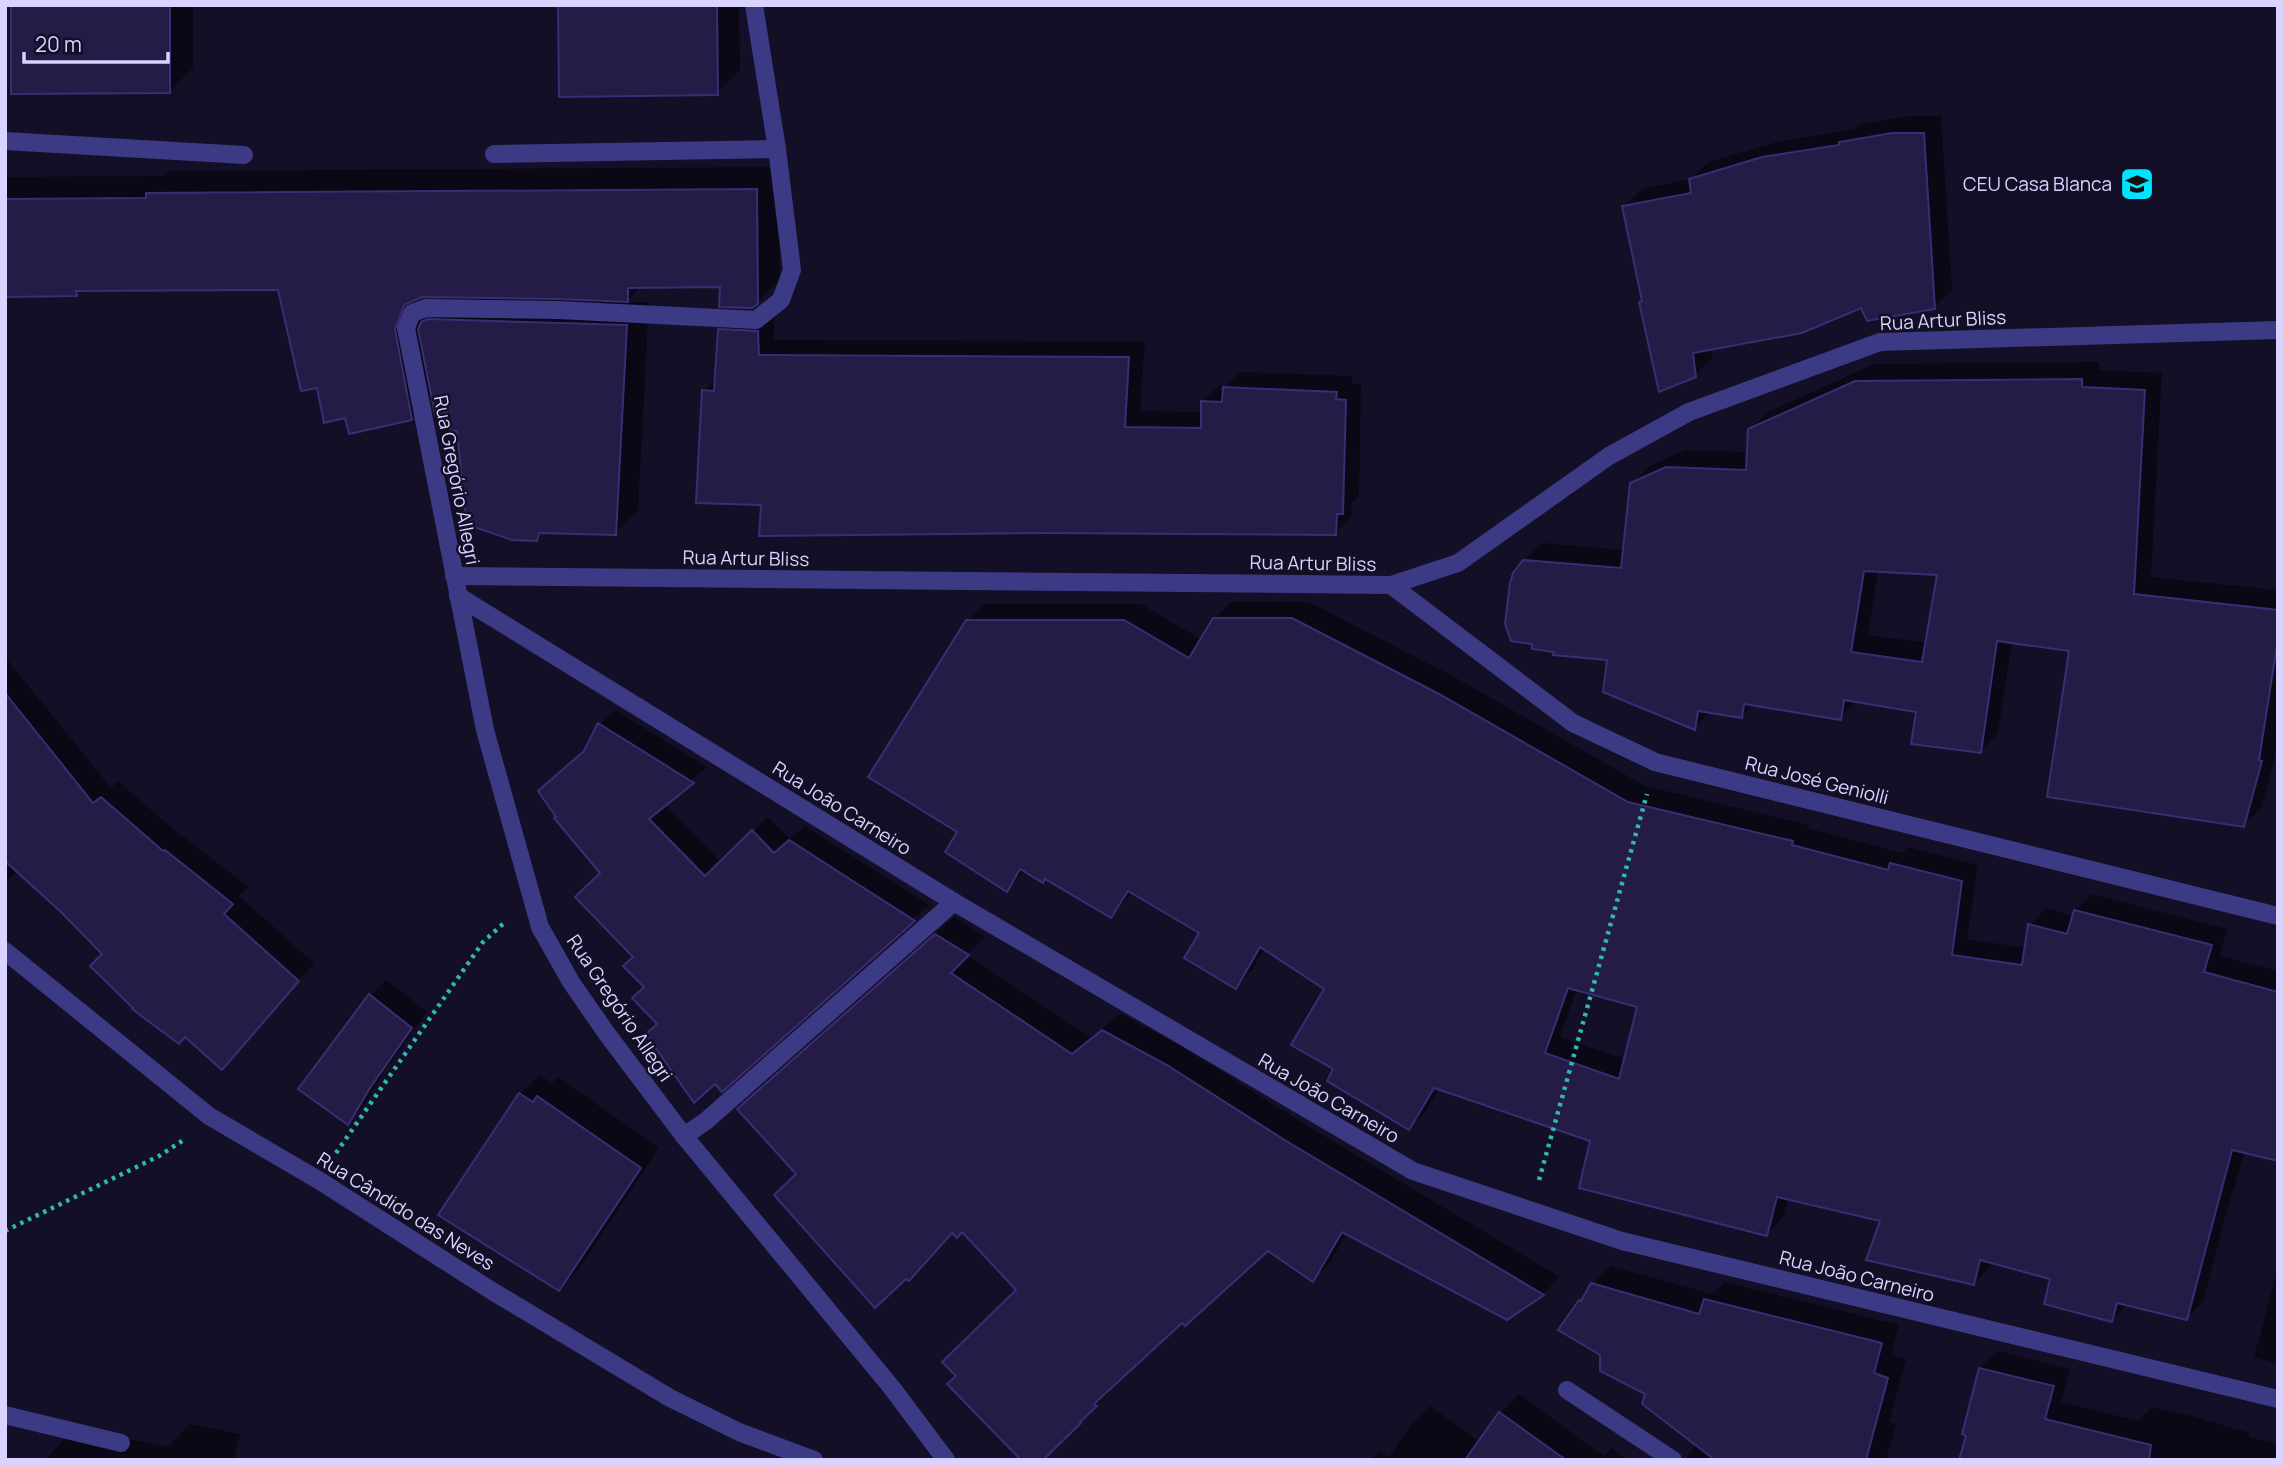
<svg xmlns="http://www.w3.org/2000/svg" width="2283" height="1465" font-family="Manrope,sans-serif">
<rect width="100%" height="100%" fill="#130f26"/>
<g fill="#0007" fill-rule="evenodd">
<polygon points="13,5 193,5 193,68 170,91"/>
<polygon points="560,5 739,5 740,70 717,93"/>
<polygon points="1910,116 1941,116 1952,290 1934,307 1862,306 1711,348 1712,358 1695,375 1644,299 1624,206 1642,189 1691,179 1708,162 1781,141 1854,129 1858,125"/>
<path d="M 779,167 L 780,279 L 757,303 L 722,285 L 642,286 L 626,302 L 649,302 L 638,510 L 615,533 L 543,531 L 536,539 L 449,410 L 433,397 L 412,418 L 346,416 L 318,386 L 280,288 L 81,289 L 76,295 L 5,295 L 5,177 L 165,176 L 170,171 ZM 420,296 L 454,296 L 446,299 L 421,325 L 417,306 Z"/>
<polygon points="736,314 774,315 774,340 1145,341 1140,411 1203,412 1203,402 1219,386 1226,386 1241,372 1352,376 1352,384 1361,384 1359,496 1352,503 1351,517 1335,533 763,504 704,391 717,379 719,330"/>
<path d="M 2099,362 L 2098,370 L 2162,373 L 2151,577 L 2278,590 L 2278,747 L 2261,808 L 2244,825 L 2071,649 L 2012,641 L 1998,733 L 1981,751 L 1918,711 L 1857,701 L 1840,718 L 1754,704 L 1742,716 L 1712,711 L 1694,728 L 1609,658 L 1524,561 L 1542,543 L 1625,550 L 1632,484 L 1650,466 L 1685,450 L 1748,452 L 1750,430 L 1768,412 L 1874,364 ZM 1878,570 L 1939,573 L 1927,643 L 1868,635 Z"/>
<path d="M 1231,602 L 1309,602 L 1456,678 L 1645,786 L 1809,825 L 1807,828 L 1902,853 L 1908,847 L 1978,865 L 1967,939 L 2026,948 L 2030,925 L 2046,908 L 2074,916 L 2075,911 L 2092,894 L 2227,929 L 2220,956 L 2278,971 L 2278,1048 L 2226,1213 L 2203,1302 L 2186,1318 L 2128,1304 L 2112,1320 L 2052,1278 L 1991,1262 L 1990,1267 L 1973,1284 L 1882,1220 L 1788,1198 L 1783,1218 L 1766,1234 L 1592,1140 L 1439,1088 L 1426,1111 L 1409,1128 L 1336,1068 L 1326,988 L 1265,948 L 1252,970 L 1235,987 L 1201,932 L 1133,891 L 1111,916 L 1046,877 L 1025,870 L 1007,890 L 959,831 L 968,621 L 984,604 L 1141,604 L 1202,640 L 1214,619 ZM 1577,988 L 1639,1006 L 1626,1059 L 1560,1037 Z"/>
<polygon points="5,657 111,788 118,781 181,836 182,835 248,887 239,896 314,963 222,1068 18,870 5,883"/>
<polygon points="615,710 707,767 664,804 721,862 768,817 790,839 805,826 929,905 722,1089 659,1024 635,957 588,749 600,724"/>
<polygon points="954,917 985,937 967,955 1091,1038 1121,1014 1184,1048 1301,1122 1560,1277 1543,1294 1507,1318 1347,1233 1330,1262 1313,1280 1268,1248 1182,1320 1111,1386 1113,1388 1080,1422 958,1375 1018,1290 963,1230 953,1232 798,1173 757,1091"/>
<polygon points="386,980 427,1012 385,1070 363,1107 348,1122 371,995"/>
<polygon points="540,1075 552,1083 558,1077 659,1148 578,1270 559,1289 520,1094"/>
<polygon points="1611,1266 1712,1294 1724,1282 1899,1325 1891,1355 1906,1359 1889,1422 1896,1424 1886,1460 1685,1460 1697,1444 1647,1393 1602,1354 1580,1302 1593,1284"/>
<polygon points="2278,1267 2278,1364 2254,1357"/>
<polygon points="1998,1351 2070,1369 2061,1402 2138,1421 2152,1407 2191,1416 2250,1433 2249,1437 2278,1444 2278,1460 1961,1460 1980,1369"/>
<polygon points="1519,1394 1604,1456 1611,1448 1628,1460 1370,1460 1379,1451 1388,1458 1412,1424 1430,1406 1480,1442 1501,1413"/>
<polygon points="190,1424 240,1434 234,1460 45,1460 75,1428 168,1447"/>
</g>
<g fill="#241b47" stroke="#3b2d73" stroke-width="2" fill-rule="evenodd">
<polygon points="11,5 170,5 170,93 11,94"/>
<polygon points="558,5 717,5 718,95 559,97"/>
<polygon points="1892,133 1924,133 1935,309 1867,321 1861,308 1802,333 1693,353 1696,377 1659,392 1639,302 1642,301 1622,206 1691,193 1689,179 1762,157 1839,145 1839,142"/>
<polygon points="757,189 758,304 752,308 719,307 720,287 628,288 628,302 559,299 422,297 404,305 395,329 412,420 349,434 345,418 324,423 317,388 301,391 278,290 76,291 77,296 5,297 5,199 146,198 146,193"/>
<polygon points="428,319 627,325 616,535 539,533 537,541 512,540 474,527 465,512 457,431 451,431 447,412 435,415 418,329 421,322"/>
<polygon points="718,329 758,331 759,355 1129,357 1125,427 1201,428 1201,401 1222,402 1223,387 1337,392 1336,399 1346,400 1343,514 1337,514 1336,535 1047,533 759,536 761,505 696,503 702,390 714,391"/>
<path d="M 2082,379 L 2082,387 L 2145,390 L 2134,594 L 2278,610 L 2278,639 L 2259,760 L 2262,761 L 2244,827 L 2047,797 L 2069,651 L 1997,641 L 1981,753 L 1911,744 L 1916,712 L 1844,700 L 1841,720 L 1744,704 L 1742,718 L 1698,711 L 1695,730 L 1603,692 L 1607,660 L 1553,655 L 1554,652 L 1532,649 L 1532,644 L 1511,641 L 1505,624 L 1510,583 L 1513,573 L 1523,560 L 1621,568 L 1630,483 L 1666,467 L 1746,470 L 1748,429 L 1855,381 ZM 1864,571 L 1937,575 L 1922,662 L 1851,652 Z"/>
<path d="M 1213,618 L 1292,618 L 1439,694 L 1628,802 L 1793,841 L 1792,845 L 1888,870 L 1890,863 L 1962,881 L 1952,955 L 2022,965 L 2028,924 L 2067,934 L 2074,910 L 2212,945 L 2204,972 L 2278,992 L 2278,1161 L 2232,1150 L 2187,1320 L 2117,1303 L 2112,1322 L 2044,1304 L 2050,1279 L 1980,1260 L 1974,1285 L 1866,1260 L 1880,1221 L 1777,1197 L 1767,1236 L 1579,1188 L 1590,1141 L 1434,1088 L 1409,1130 L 1327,1081 L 1333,1069 L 1291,1045 L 1324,989 L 1260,947 L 1236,989 L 1184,958 L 1199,933 L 1128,891 L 1111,918 L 1045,879 L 1043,883 L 1020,869 L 1007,892 L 945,852 L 957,832 L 868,777 L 966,620 L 1124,620 L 1189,658 ZM 1568,988 L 1637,1007 L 1619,1079 L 1545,1053 Z"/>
<polygon points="5,693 93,803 101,797 163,851 165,850 233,904 224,914 299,981 222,1070 185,1037 179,1044 132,1009 133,1008 90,966 102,954 62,913 5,861"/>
<polygon points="598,723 694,783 649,819 705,876 752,830 774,853 789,840 915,921 722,1092 715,1084 694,1103 646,1034 657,1024 632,998 644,987 623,966 633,957 575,897 600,873 554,818 556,817 538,791 584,751"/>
<polygon points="935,934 969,955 951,973 1072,1054 1102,1030 1167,1065 1283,1139 1544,1295 1507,1320 1342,1232 1313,1282 1268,1251 1185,1326 1182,1323 1094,1404 1097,1406 1080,1422 1081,1423 1043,1460 1021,1460 947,1384 956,1376 942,1362 1016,1290 962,1232 957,1238 952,1233 909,1281 906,1279 875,1308 774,1195 796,1174 737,1109"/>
<polygon points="369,994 412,1028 370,1088 348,1125 298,1089"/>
<polygon points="519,1093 533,1102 537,1096 641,1168 559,1291 438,1215"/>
<polygon points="1591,1283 1699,1314 1704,1299 1882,1343 1874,1373 1888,1378 1866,1460 1715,1460 1642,1404 1645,1394 1600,1371 1600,1355 1558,1330 1579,1300 1581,1301"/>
<polygon points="1979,1368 2054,1386 2045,1419 2151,1445 2149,1460 1959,1460 1966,1436 1962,1434"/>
<polygon points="1499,1412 1566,1460 1465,1460"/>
</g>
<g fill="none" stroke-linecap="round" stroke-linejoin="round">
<g stroke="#2fb8b0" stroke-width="4.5" stroke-dasharray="3.5 5" stroke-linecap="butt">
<polyline points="336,1153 483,942 504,923"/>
<polyline points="1539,1180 1647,794"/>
<polyline points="5,1231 159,1156 185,1139"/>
</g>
<g stroke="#3d3a85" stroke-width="18">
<polyline points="684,1136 706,1121 954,902"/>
<polyline points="5,1415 121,1443"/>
</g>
<g stroke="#3d3a85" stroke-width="18">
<polyline points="754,5 777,149 792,270 781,300 756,320 559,310 426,308 412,313 406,328 485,730 540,927 571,982 607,1034 684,1136 892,1388 946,1460"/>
<polyline points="5,141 244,155"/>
<polyline points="494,154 777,149"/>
<polyline points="454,576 1391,585 1458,563 1609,456 1689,412 1880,342 2278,330"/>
<polyline points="1391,585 1573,723 1655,762 2278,916"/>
<polyline points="458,596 954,902 1413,1171 1622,1241 2278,1399"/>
<polyline points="5,951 209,1116 320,1181 492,1291 670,1398 739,1432 814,1460"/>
<polyline points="1567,1390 1673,1460"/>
</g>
</g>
<defs>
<g id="school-square" transform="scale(1.75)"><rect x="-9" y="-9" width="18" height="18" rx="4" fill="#00e5ff" stroke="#130f26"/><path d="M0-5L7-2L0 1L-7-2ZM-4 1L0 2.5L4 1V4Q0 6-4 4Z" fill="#111"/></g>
</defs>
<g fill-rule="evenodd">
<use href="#school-square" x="2137" y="184"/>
</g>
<g text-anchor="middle" stroke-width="5" stroke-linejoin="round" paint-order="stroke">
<g font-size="19" fill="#d9d4ff" stroke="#130f26" text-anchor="end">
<text x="2112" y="191">CEU Casa Blanca</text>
</g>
<g font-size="19" fill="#d9d4ff" stroke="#130f26">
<text transform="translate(1943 320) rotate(-3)" y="7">Rua Artur Bliss</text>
<text transform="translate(457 480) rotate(79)" y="7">Rua Gregório Allegri</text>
<text transform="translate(746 558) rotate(1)" y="7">Rua Artur Bliss</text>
<text transform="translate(1313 563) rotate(1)" y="7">Rua Artur Bliss</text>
<text transform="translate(1817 780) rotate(14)" y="7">Rua José Geniolli</text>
<text transform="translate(842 808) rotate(32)" y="7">Rua João Carneiro</text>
<text transform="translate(620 1008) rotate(56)" y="7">Rua Gregório Allegri</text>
<text transform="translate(1329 1098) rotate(30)" y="7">Rua João Carneiro</text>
<text transform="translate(406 1211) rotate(32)" y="7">Rua Cândido das Neves</text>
<text transform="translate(1857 1276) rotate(14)" y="7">Rua João Carneiro</text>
</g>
</g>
<rect width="2283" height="1465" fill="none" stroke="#d9d4ff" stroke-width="14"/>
<path d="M24 52v10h144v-10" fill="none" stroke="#d9d4ff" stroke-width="3.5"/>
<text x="35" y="52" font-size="21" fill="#d9d4ff" stroke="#130f26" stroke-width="5" paint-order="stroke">20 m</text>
</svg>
